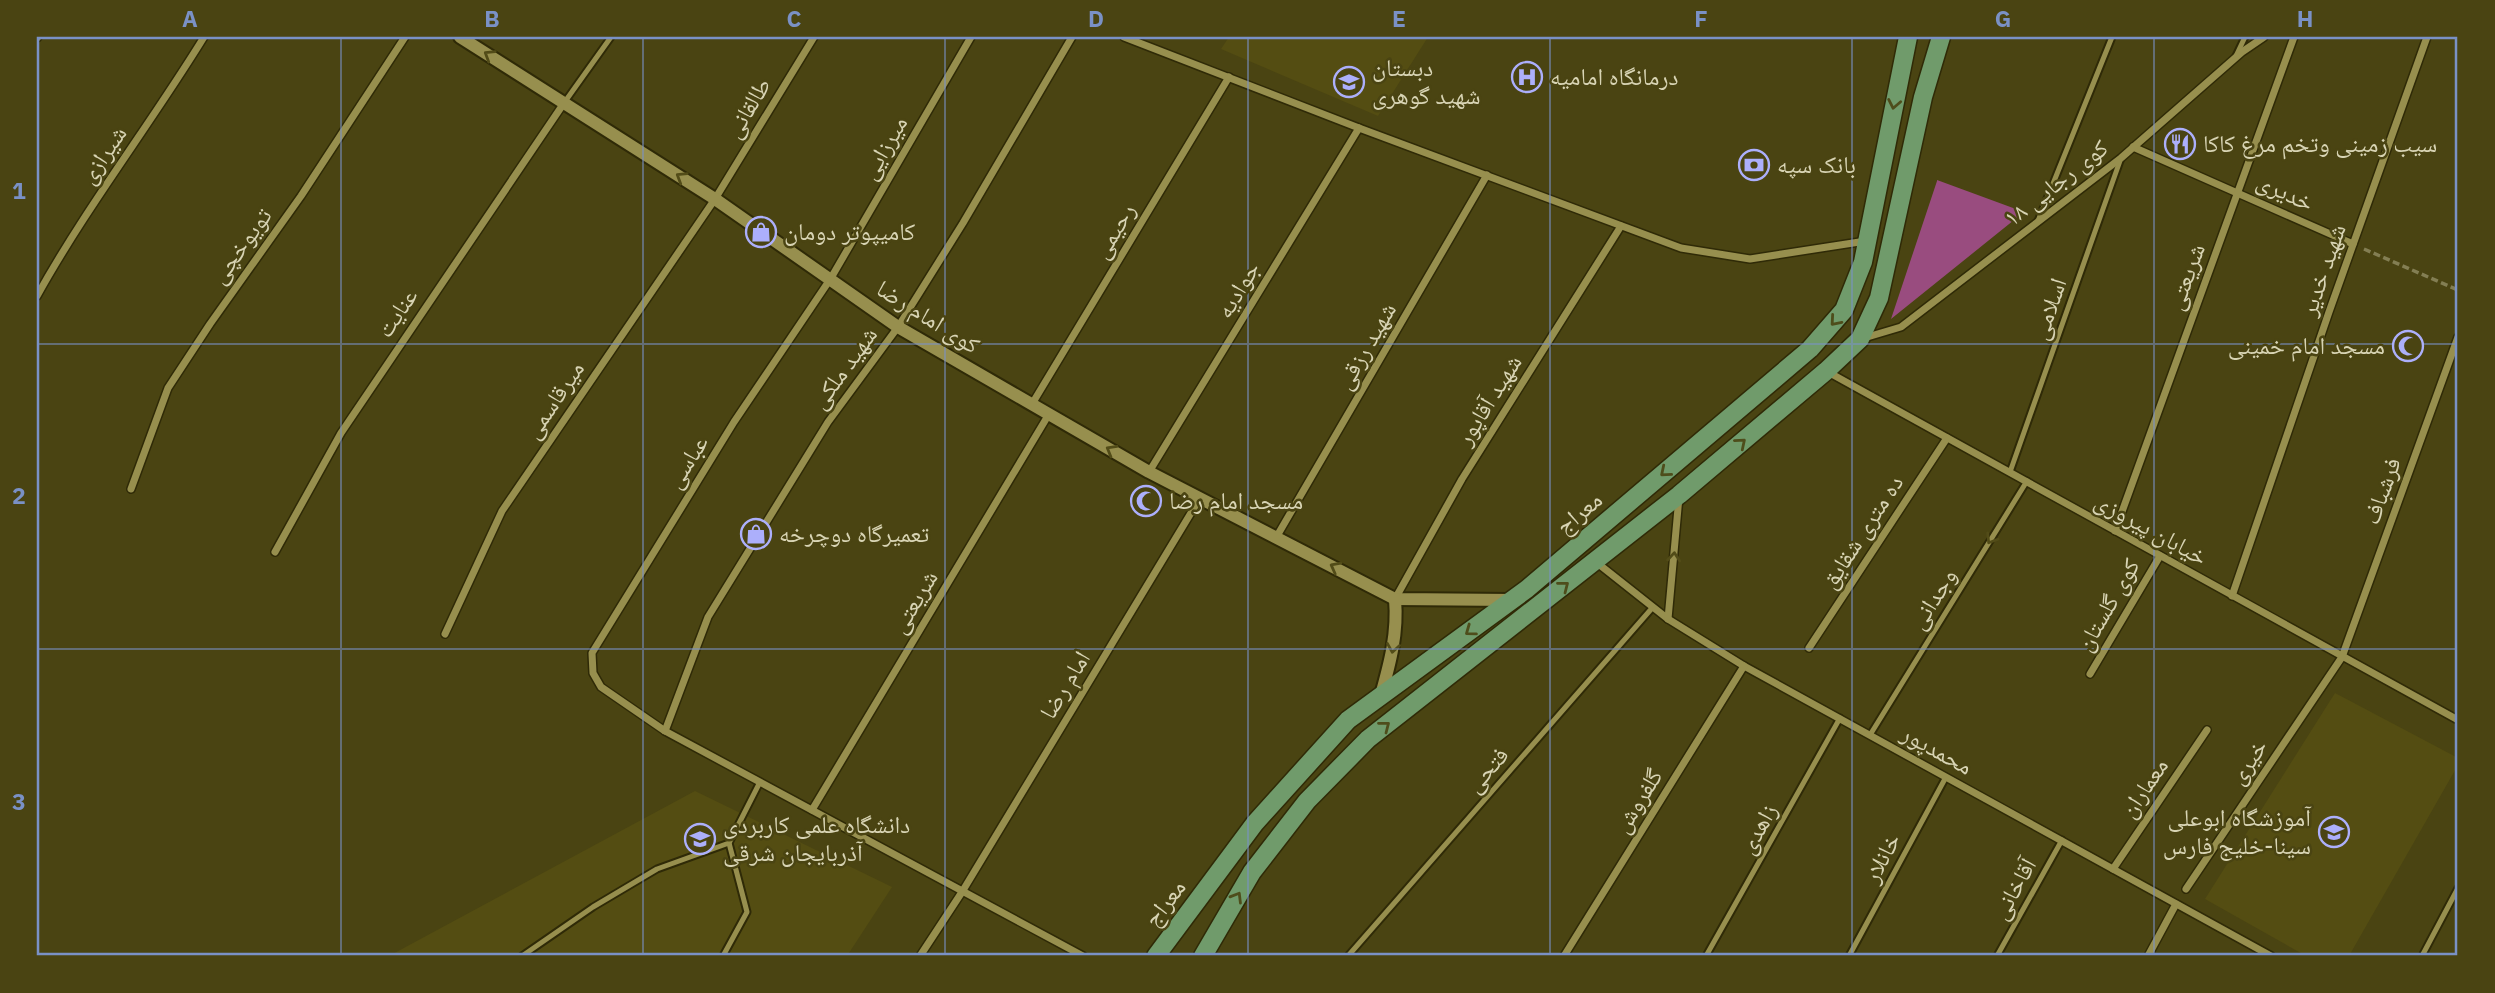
<svg xmlns="http://www.w3.org/2000/svg" width="2495" height="993" font-family="'IBM Plex Sans','Noto Naskh Arabic',sans-serif">
<rect width="100%" height="100%" fill="#4a4412"/>
<g fill="#544d12">
<polygon points="1229,37 1428,37 1378,116 1221,49"/>
<polygon points="2335,693 2458,758 2458,765 2349,956 2306,956 2205,899"/>
<polygon points="695,791 892,887 847,956 389,956"/>
</g>
<polygon fill="#994c7f" points="1937,180 2024,212 1891,319 1937,181"/>
<g fill="none" stroke-linecap="round" stroke-linejoin="round">
<g stroke="#2f2a07" stroke-width="9">
<g id="service">
<polyline points="2236,56 2245,37"/>
<polyline points="564,103 611,37"/>
<polyline points="2038,221 2112,37"/>
<polyline points="2010,472 2121,158"/>
<polyline points="1870,735 2027,481"/>
<polyline points="522,956 593,907 657,869 729,843"/>
<polyline points="723,956 747,912 729,843 760,782"/>
<polyline points="1348,956 1653,607"/>
<polyline points="1706,956 1840,718"/>
<polyline points="1849,956 1946,777"/>
<polyline points="1997,956 2062,840"/>
<polyline points="2422,956 2458,888"/>
</g>
</g>
<g stroke="#2f2a07" stroke-width="10">
<g id="minor">
<polyline points="971,37 831,278 734,422 592,653 593,673 601,687 665,731 1083,956"/>
<polyline points="1124,37 1359,128 1681,248 1750,259 1866,241"/>
<polyline points="37,38 38,37"/>
<polyline points="2133,147 2353,244"/>
<path d="M 37,296 C 87,206 150,125 204,37"/>
<polyline points="1864,338 1901,327 2121,158 2242,52 2264,37"/>
<polyline points="1828,372 2458,720"/>
<polyline points="1032,404 1229,77"/>
<polyline points="1149,472 1359,128"/>
<polyline points="131,489 168,388 210,324 301,196 405,37"/>
<polyline points="2115,531 2294,37"/>
<polyline points="1277,536 1487,175"/>
<polyline points="275,552 341,433 564,103"/>
<polyline points="1596,562 1668,619 1744,666 2271,956"/>
<polyline points="2232,596 2329,312 2427,37"/>
<polyline points="1395,599 1462,479 1621,226"/>
<polyline points="1668,619 1679,497"/>
<polyline points="445,634 502,511 715,199 814,37"/>
<polyline points="1809,648 1947,438"/>
<polyline points="2090,674 2160,556"/>
<polyline points="665,731 708,617 828,422 898,327 963,223 1072,37"/>
<polyline points="812,810 1049,414"/>
<polyline points="2113,869 2207,730"/>
<polyline points="2186,889 2342,657 2458,337"/>
<polyline points="920,956 962,892 1200,498"/>
<polyline points="1564,956 1744,666"/>
<polyline points="2148,956 2176,904"/>
</g>
</g>
<g stroke="#2f2a07" stroke-width="16">
<g id="tertiary">
<polyline points="460,37 715,199 898,327 1149,472 1395,599 1512,600"/>
<path d="M 1381,695 C 1390,663 1398,633 1395,599"/>
</g>
</g>
<g stroke="#2f2a07" stroke-width="21">
<g id="primary">
<polyline points="1156,956 1255,823 1348,720 1527,589 1810,349 1844,310 1863,262 1908,37"/>
<polyline points="1203,956 1252,872 1307,801 1368,739 1679,495 1826,371 1860,339 1879,298 1923,97 1941,37"/>
</g>
</g>
<polyline stroke="#837e53" stroke-width="3.5" stroke-dasharray="7 3.5" stroke-linecap="butt" points="2364,249 2458,290"/>
<use href="#service" stroke="#978f4e" stroke-width="5"/>
<use href="#minor" stroke="#978f4e" stroke-width="7"/>
<use href="#tertiary" stroke="#978f4e" stroke-width="12"/>
<use href="#primary" stroke="#709b6b" stroke-width="18"/>
</g>
<defs><path id="oneway-chevron" d="M-2-3.5L2.5 0L-2 3.5" fill="none" stroke-width="1.6" stroke-linecap="round" stroke-linejoin="round" transform="scale(1.75)"/></defs>
<g stroke="#524c18">
<use href="#oneway-chevron" transform="translate(489 55) rotate(-148)"/>
<use href="#oneway-chevron" transform="translate(681 177) rotate(-148)"/>
<use href="#oneway-chevron" transform="translate(1111 450) rotate(-150)"/>
<use href="#oneway-chevron" transform="translate(1991 539) rotate(122)"/>
<use href="#oneway-chevron" transform="translate(1674 557) rotate(-85)"/>
<use href="#oneway-chevron" transform="translate(1335 567) rotate(-152)"/>
<use href="#oneway-chevron" transform="translate(1393 648) rotate(99)"/>
</g>
<g stroke="#4e4d1b">
<use href="#oneway-chevron" transform="translate(1894 104) rotate(101)"/>
<use href="#oneway-chevron" transform="translate(1835 321) rotate(131)"/>
<use href="#oneway-chevron" transform="translate(1741 443) rotate(-40)"/>
<use href="#oneway-chevron" transform="translate(1665 472) rotate(140)"/>
<use href="#oneway-chevron" transform="translate(1564 586) rotate(-38)"/>
<use href="#oneway-chevron" transform="translate(1470 631) rotate(144)"/>
<use href="#oneway-chevron" transform="translate(1385 726) rotate(-38)"/>
<use href="#oneway-chevron" transform="translate(1237 897) rotate(-59)"/>
</g>
<path fill="none" stroke="#7a91c6" stroke-width="2" stroke-opacity="0.55" d="M 341,37 L 341,956M 643,37 L 643,956M 945,37 L 945,956M 1248,37 L 1248,956M 1550,37 L 1550,956M 1852,37 L 1852,956M 2154,37 L 2154,956M 37,344 L 2458,344M 37,649 L 2458,649"/>
<defs>
<g id="hospital-ring" transform="scale(1.575)"><circle r="9.5" fill="#4a4412" stroke="#acaffb" stroke-width="1.5"/><path d="M-5-5h3v3.5h4V-5h3V5h-3V1.5h-4V5h-3Z" fill="#acaffb"/></g>
<g id="school-ring" transform="scale(1.575)"><circle r="9.5" fill="#4a4412" stroke="#acaffb" stroke-width="1.5"/><path d="M0-5L7-2L0 1L-7-2ZM-4 1L0 2.5L4 1V4Q0 6-4 4Z" fill="#acaffb"/></g>
<g id="restaurant-ring" transform="scale(1.575)"><circle r="9.5" fill="#4a4412" stroke="#acaffb" stroke-width="1.5"/><path d="M-5-6h1v4h1v-4h1v4h1v-4h1v5L-1.5 .5V6h-2V.5L-5-1ZM5-6V6H3V1.5H1.5Q1.5-4 5-6Z" fill="#acaffb"/></g>
<g id="bank-ring" transform="scale(1.575)"><circle r="9.5" fill="#4a4412" stroke="#acaffb" stroke-width="1.5"/><path d="M-6-4H6V4H-6ZM0-2.3a2.3 2.3 0 1 0 0 4.6a2.3 2.3 0 1 0 0-4.6Z" fill="#acaffb"/></g>
<g id="shop-ring" transform="scale(1.575)"><circle r="9.5" fill="#4a4412" stroke="#acaffb" stroke-width="1.5"/><path d="M-5-2.5h2.3a2.7 3.5 0 0 1 5.4 0H5L5.5 6h-11ZM-1.5-2.5h3a1.5 2.3 0 0 0-3 0Z" fill="#acaffb"/></g>
<g id="mosque-ring" transform="scale(1.575)"><circle r="9.5" fill="#4a4412" stroke="#acaffb" stroke-width="1.5"/><path d="M3.5-4.9A6 6 0 1 0 3.5 4.9A5 5 0 1 1 3.5-4.9Z" fill="#acaffb"/></g>
<g id="university-ring" transform="scale(1.575)"><circle r="9.5" fill="#4a4412" stroke="#acaffb" stroke-width="1.5"/><path d="M0-5L7-2L0 1L-7-2ZM-4 1L0 2.5L4 1V4Q0 6-4 4Z" fill="#acaffb"/></g>
</defs>
<g fill-rule="evenodd">
<use href="#hospital-ring" x="1527" y="77"/>
<use href="#school-ring" x="1349" y="82"/>
<use href="#restaurant-ring" x="2180" y="144"/>
<use href="#bank-ring" x="1754" y="165"/>
<use href="#shop-ring" x="761" y="232"/>
<use href="#mosque-ring" x="2408" y="346"/>
<use href="#mosque-ring" x="1146" y="501"/>
<use href="#shop-ring" x="756" y="534"/>
<use href="#school-ring" x="2334" y="832"/>
<use href="#university-ring" x="700" y="839"/>
</g>
<g text-anchor="middle" stroke-width="5" stroke-linejoin="round" paint-order="stroke">
<g font-size="24" fill="#d8d4b4" stroke="#4a4412" text-anchor="start">
<text x="1372" y="76">دبستان<tspan x="1372" dy="28">شهید گوهری</tspan></text>
<text x="1550" y="85">درمانگاه امامیه</text>
<text x="2203" y="152">سیب زمینی وتخم مرغ کاکا</text>
<text x="1777" y="173">بانک سپه</text>
<text x="784" y="240">کامیپوتر دومان</text>
<text x="2385" y="354" text-anchor="end">مسجد امام خمینی</text>
<text x="1169" y="509">مسجد امام رضا</text>
<text x="779" y="542">تعمیرگاه دوچرخه</text>
<text x="2311" y="826" text-anchor="end">آموزشگاه ابوعلی<tspan x="2311" dy="28">سینا-خلیج فارس</tspan></text>
<text x="723" y="833">دانشگاه علمی کاربردی<tspan x="723" dy="28">آذربایجان شرقی</tspan></text>
</g>
<g font-size="24" fill="#d8d4b4" stroke="#4a4412">
<text transform="translate(748 108) rotate(-59)" y="8">طالقانی</text>
<text transform="translate(884 148) rotate(-60)" y="8">میرزایی</text>
<text transform="translate(103 155) rotate(-56)" y="8">شیرازی</text>
<text transform="translate(2056 183) rotate(-38)" y="8">کوی رجایی ۱۸</text>
<text transform="translate(2285 192) rotate(25)" y="8">خدیری</text>
<text transform="translate(1114 231) rotate(-59)" y="8">رحیمی</text>
<text transform="translate(241 246) rotate(-54)" y="8">تویوخچی</text>
<text transform="translate(2323 270) rotate(-71)" y="8">شهید خدیر</text>
<text transform="translate(2186 277) rotate(-70)" y="8">شریعتی</text>
<text transform="translate(1238 290) rotate(-59)" y="8">جوادیه</text>
<text transform="translate(2049 309) rotate(-71)" y="8">اسلامی</text>
<text transform="translate(397 313) rotate(-56)" y="8">عنایت</text>
<text transform="translate(928 317) rotate(32)" y="8">کوی امام رضا</text>
<text transform="translate(1366 346) rotate(-60)" y="8">شهید رزقی</text>
<text transform="translate(844 368) rotate(-54)" y="8">شهید ملکی</text>
<text transform="translate(554 400) rotate(-56)" y="8">میرقاسمی</text>
<text transform="translate(1489 400) rotate(-58)" y="8">شهید آقاپور</text>
<text transform="translate(687 462) rotate(-58)" y="8">عباسی</text>
<text transform="translate(2382 491) rotate(-70)" y="8">فرشباف</text>
<text transform="translate(1579 513) rotate(-40)" y="8">معراج</text>
<text transform="translate(2151 529) rotate(29)" y="8">خیابان پیروزی</text>
<text transform="translate(1862 532) rotate(-57)" y="8">ده متری شقایق</text>
<text transform="translate(1933 599) rotate(-58)" y="8">وجدانی</text>
<text transform="translate(914 602) rotate(-59)" y="8">شریعتی</text>
<text transform="translate(2108 605) rotate(-60)" y="8">کوی گلستان</text>
<text transform="translate(1065 685) rotate(-59)" y="8">امام رضا</text>
<text transform="translate(1937 750) rotate(29)" y="8">محمدپور</text>
<text transform="translate(2248 762) rotate(-56)" y="8">خیری</text>
<text transform="translate(1487 770) rotate(-49)" y="8">فتحی</text>
<text transform="translate(2144 788) rotate(-56)" y="8">معماران</text>
<text transform="translate(1638 801) rotate(-58)" y="8">گلفروش</text>
<text transform="translate(1758 829) rotate(-61)" y="8">زاهدی</text>
<text transform="translate(1882 858) rotate(-62)" y="8">خانلار</text>
<text transform="translate(2014 889) rotate(-61)" y="8">آقاخانی</text>
<text transform="translate(1165 903) rotate(-53)" y="8">معراج</text>
</g>
</g>
<rect width="2495" height="993" fill="none" stroke="#4a4412" stroke-width="77"/>
<rect x="38" y="38" width="2418" height="916" fill="none" stroke="#7a91c6" stroke-width="2.5"/>
<g font-size="23" text-anchor="middle" font-weight="bold" fill="#7a91c6">
<text x="190" y="27">A</text>
<text x="492" y="27">B</text>
<text x="794" y="27">C</text>
<text x="1096" y="27">D</text>
<text x="1399" y="27">E</text>
<text x="1701" y="27">F</text>
<text x="2003" y="27">G</text>
<text x="2305" y="27">H</text>
<text x="19" y="199">1</text>
<text x="19" y="504">2</text>
<text x="19" y="810">3</text>
</g>
</svg>
